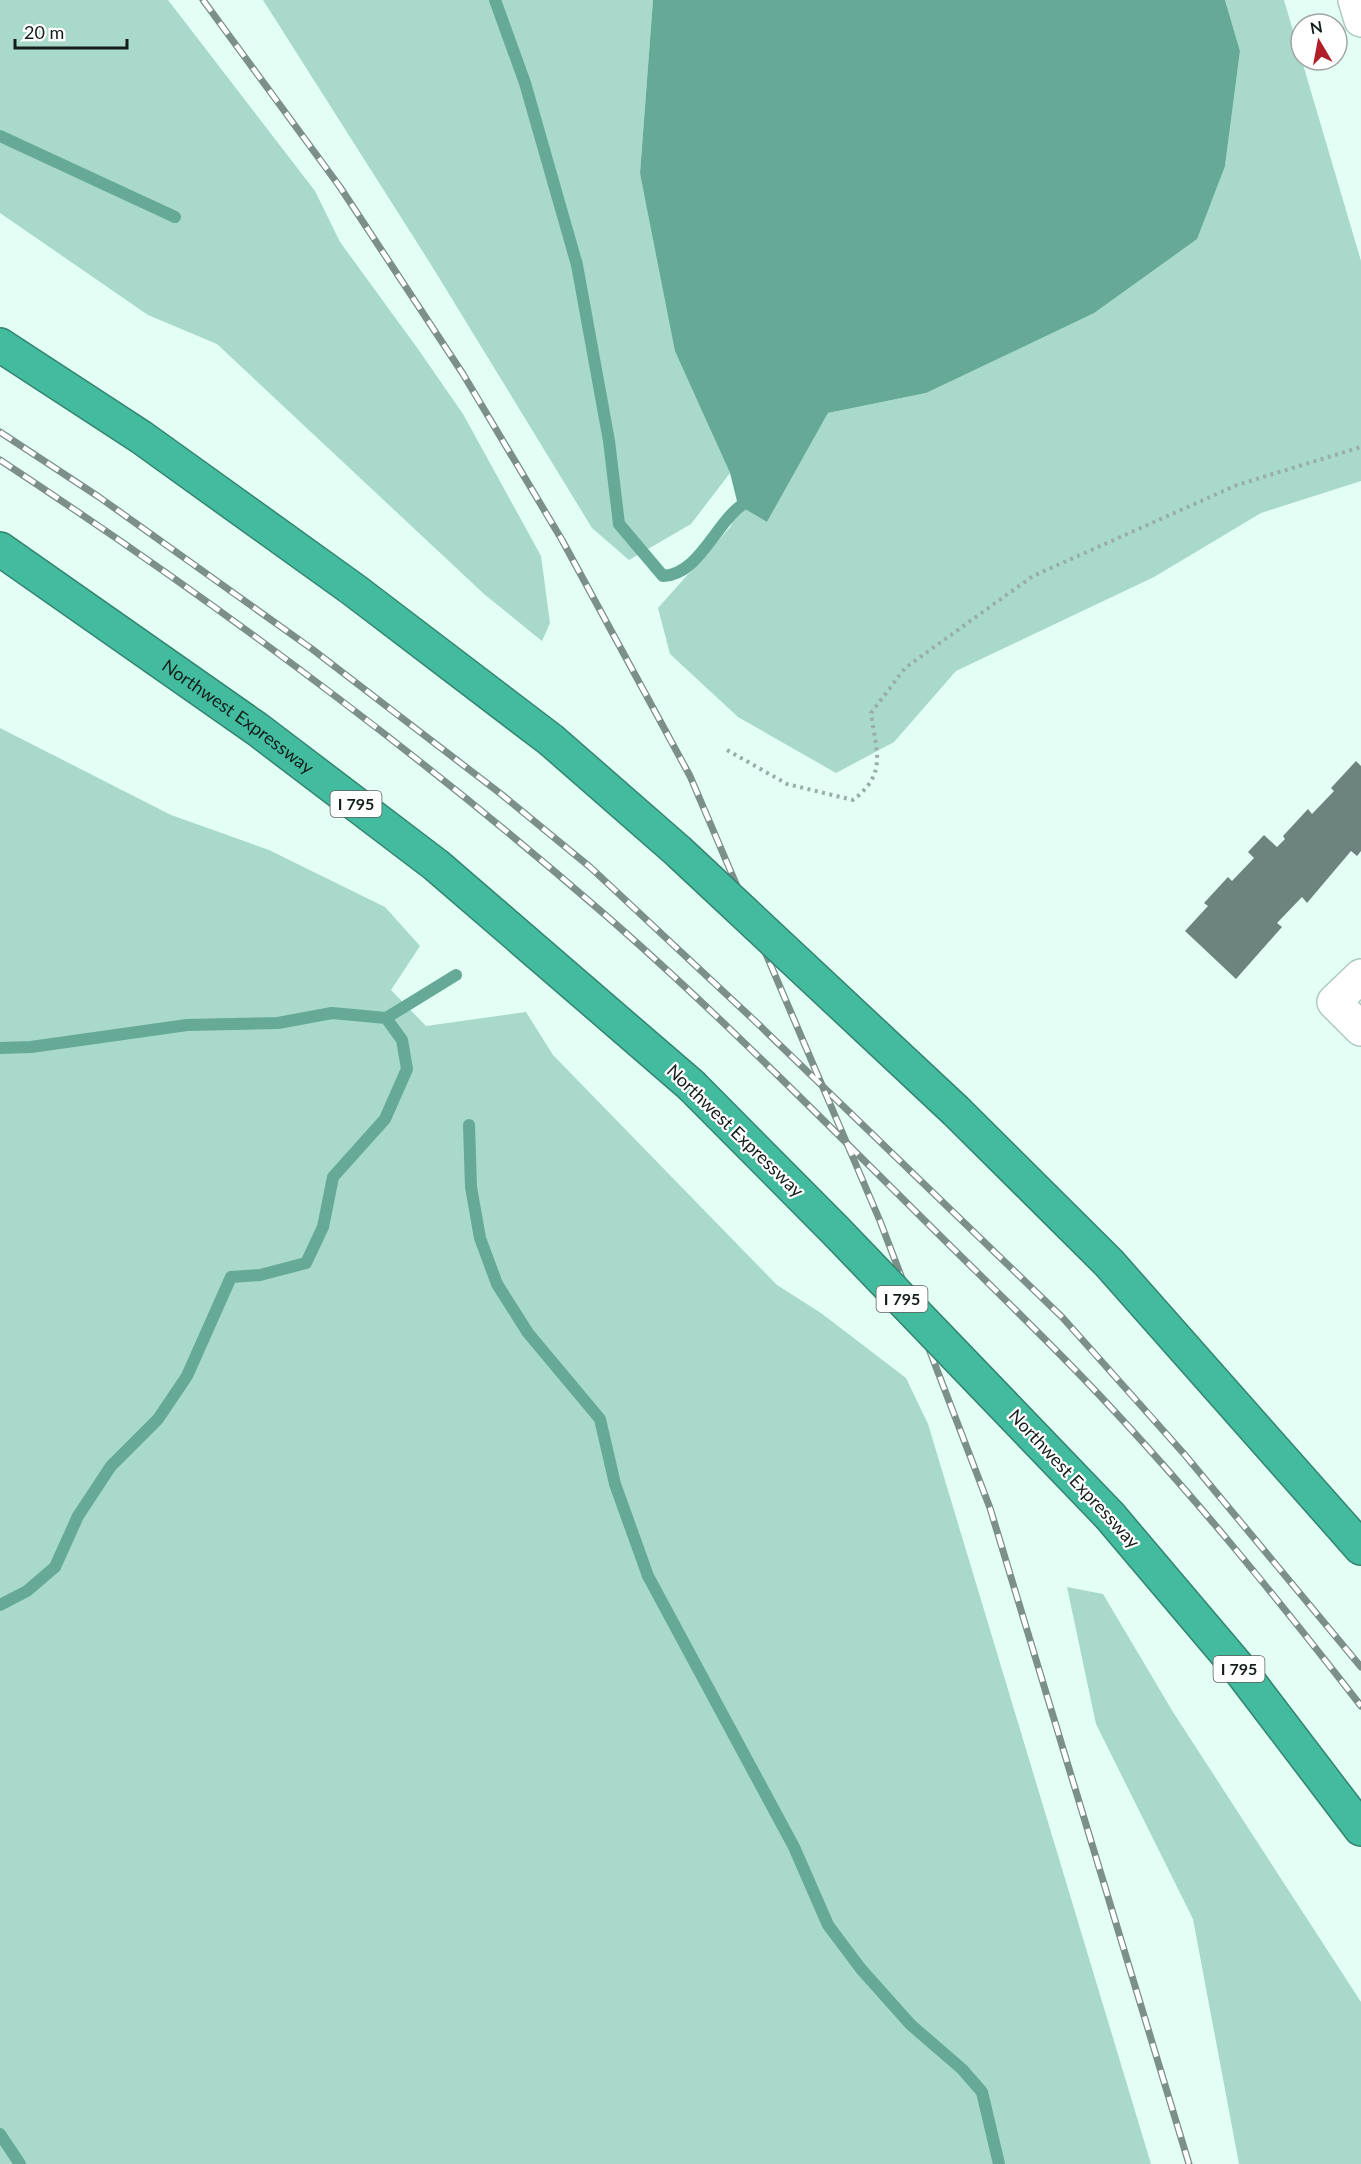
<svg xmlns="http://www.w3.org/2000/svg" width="1361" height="2164" font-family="Lato,sans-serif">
<rect width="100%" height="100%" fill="#e3fef5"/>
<g fill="#a8d9ca">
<polygon points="0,0 168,0 315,191 340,242 418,349 463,414 541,556 550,623 542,641 484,594 217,344 148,315 0,213"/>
<polygon points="263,0 653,0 640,173 713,435 730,473 691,524 629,560 592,528 430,263"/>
<polygon points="1225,0 1284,0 1361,261 1361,481 1261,513 1154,577 956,671 894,742 836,773 738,717 670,654 658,608 731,526 738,505 767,522 828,413 926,393 1225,166 1240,51"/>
<polygon points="0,728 171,815 269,850 385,907 420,946 391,990 426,1026 526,1012 553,1055 777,1285 821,1313 906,1378 928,1424 1151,2164 0,2164"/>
<polygon points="1067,1587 1103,1594 1173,1712 1361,2002 1361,2164 1239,2164 1193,1919 1096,1724"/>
</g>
<polygon fill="#65a996" points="653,0 1225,0 1240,51 1225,166 1197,239 1094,313 926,393 828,413 767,522 738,505 730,473 675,351 640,173"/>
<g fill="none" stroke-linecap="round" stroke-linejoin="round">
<g stroke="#65a996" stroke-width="12">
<path d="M 495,0 L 525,83 L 577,265 L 609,441 L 619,524 L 663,576 C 703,574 717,514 752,499"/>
<polyline points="0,136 175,217"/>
<polyline points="386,1018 456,975"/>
<polyline points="0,1048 31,1047 187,1025 278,1023 332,1013 386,1018 402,1040 407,1069 385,1119 333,1177 323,1227 306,1263 260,1275 231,1277 187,1376 158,1419 111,1466 78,1516 55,1567 27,1591 0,1605"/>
<polyline points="469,1125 471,1187 480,1238 497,1284 528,1333 600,1419 615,1484 648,1576 794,1847 828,1925 861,1969 911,2025 962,2069 982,2092 999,2164"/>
<polyline points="0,2134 20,2164"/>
</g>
</g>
<polygon fill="#6c847d" points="1356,761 1361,766 1361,851 1357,856 1351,851 1307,903 1302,897 1277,923 1282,927 1236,979 1185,931 1208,906 1204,903 1228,877 1232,881 1254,858 1248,852 1264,835 1277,847 1285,839 1283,836 1308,809 1312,814 1334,791 1331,788"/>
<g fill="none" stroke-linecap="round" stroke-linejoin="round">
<g stroke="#afcac1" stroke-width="36">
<g id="minor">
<polyline points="1355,0 1361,20"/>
<polyline points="1361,976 1334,1002 1361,1029"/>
</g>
</g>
<g stroke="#338470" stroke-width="36">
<g id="highway">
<polyline points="0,345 141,437 354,590 551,740"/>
<path id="s1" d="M 0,549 L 257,729 L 436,865 L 691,1085"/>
<polyline points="956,1111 1109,1263 1361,1548"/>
<polyline points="1110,1516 1237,1666 1361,1829"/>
</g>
</g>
<path stroke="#99aea7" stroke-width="4" stroke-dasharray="3 4.5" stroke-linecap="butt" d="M 727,750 L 787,784 L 853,800 C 888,773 876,752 871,713 L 905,668 L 1033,576 L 1237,485 L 1361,447"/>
<use href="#minor" stroke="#fff" stroke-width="33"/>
<use href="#highway" stroke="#43bb9e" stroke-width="33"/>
<g stroke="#7c8f89" stroke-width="7">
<g id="rail">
<polyline points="203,0 340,187 463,374 562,540 690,776 880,1221 990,1508 1189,2164"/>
<polyline points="0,432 99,497 312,649 501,794 590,867 756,1022 1062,1317 1185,1455 1361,1667"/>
<path d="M 0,460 C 210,598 413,748 603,913 C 708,1004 807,1104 906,1202 C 965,1261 1026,1319 1084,1379 C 1183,1482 1274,1594 1361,1706"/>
</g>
</g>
<use href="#rail" stroke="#fff" stroke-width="4.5" stroke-dasharray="14" stroke-linecap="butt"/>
<g stroke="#338470" stroke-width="36" stroke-linecap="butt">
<g id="highway-bridge">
<polyline points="551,740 678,851 956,1111"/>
<polyline points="691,1085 835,1230 1110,1516"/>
</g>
</g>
<use href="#highway-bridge" stroke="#43bb9e" stroke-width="33"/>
</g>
<g text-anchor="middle" stroke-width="4.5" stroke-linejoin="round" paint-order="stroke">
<g fill="#fff" stroke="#5a625f" stroke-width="1.5">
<rect x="330.5" y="791" width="51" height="26" rx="4.5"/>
<rect x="876.5" y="1286" width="51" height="26" rx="4.5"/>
<rect x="1213.5" y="1656" width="51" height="26" rx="4.5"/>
</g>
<g font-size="16" font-weight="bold" fill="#141e1b">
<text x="356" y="810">I 795</text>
<text x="902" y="1305">I 795</text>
<text x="1239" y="1675">I 795</text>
</g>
<g font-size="18" fill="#141e1b" stroke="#fff">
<text dy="6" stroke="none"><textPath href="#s1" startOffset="291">Northwest Expressway</textPath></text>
<text transform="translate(735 1131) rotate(44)" y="6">Northwest Expressway</text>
<text transform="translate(1074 1479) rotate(47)" y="6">Northwest Expressway</text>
</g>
</g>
<g transform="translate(1319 42) rotate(350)"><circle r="28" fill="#ffffff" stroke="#a1a5a4" stroke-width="1.5"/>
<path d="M0-4.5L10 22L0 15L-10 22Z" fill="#b01e29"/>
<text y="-9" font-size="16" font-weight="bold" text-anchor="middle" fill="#141e1b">N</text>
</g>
<path d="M15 39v9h112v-9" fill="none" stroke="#141e1b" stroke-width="3"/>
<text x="24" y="39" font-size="18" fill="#141e1b" stroke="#ffffff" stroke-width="4.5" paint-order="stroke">20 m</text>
</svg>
